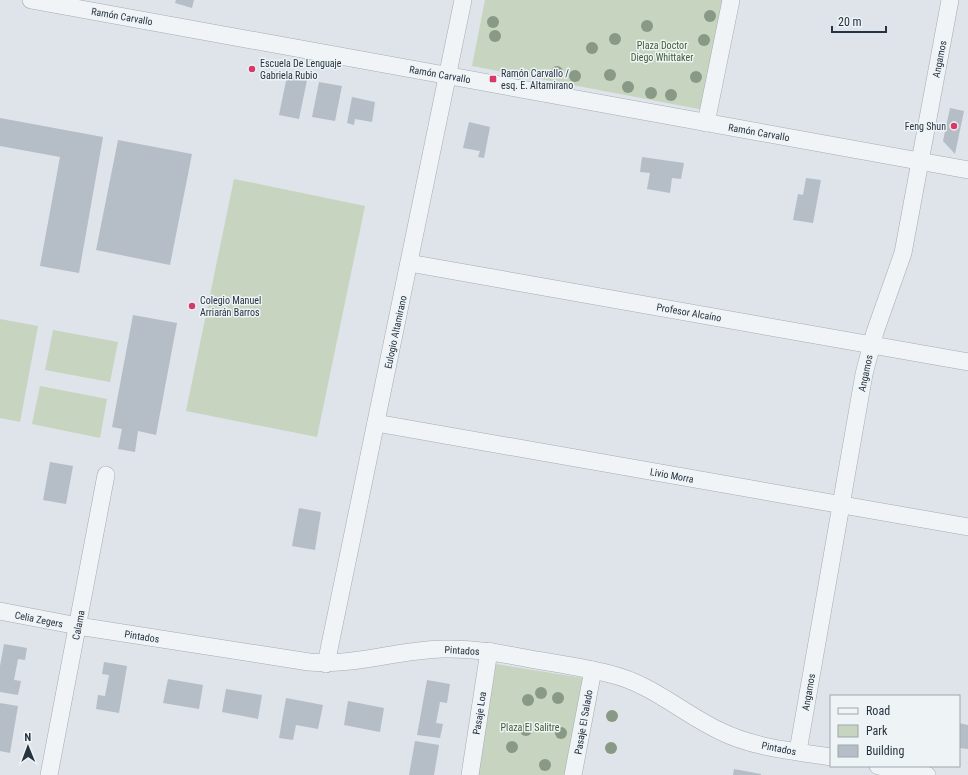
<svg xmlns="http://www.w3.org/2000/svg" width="968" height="775" font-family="'Roboto Condensed',sans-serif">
<rect width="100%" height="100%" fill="#dee4e9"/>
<g fill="#c7d4bf">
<polygon points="485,0 725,0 704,110 472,66"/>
<polygon points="234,179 365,206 317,437 186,411"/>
<polygon points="0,319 38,326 20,422 0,418"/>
<polygon points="53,330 118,342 110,382 45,370"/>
<polygon points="40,386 107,399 100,438 32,424"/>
<polygon points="496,664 583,678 567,775 478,775"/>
</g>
<g fill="#b5bec6">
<polygon points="176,0 194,0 192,8 175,3"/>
<polygon points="287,76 307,80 299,119 279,115"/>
<polygon points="319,82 342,86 335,121 312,117"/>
<polygon points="352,97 375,102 372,122 355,119 354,125 347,123"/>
<polygon points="950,108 964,111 955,154 943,141"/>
<polygon points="0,118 103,137 79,273 40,266 60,157 0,146"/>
<polygon points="469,122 490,127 484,158 478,157 480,151 463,148"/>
<polygon points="118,140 192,154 170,265 96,250"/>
<polygon points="642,157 684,163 681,179 672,178 670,193 647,189 650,173 640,172"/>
<polygon points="806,178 821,180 813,223 793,220 798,194 803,195"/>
<polygon points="133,315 177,323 156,435 138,431 135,452 118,449 122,429 112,427"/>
<polygon points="50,462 73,466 66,504 43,500"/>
<polygon points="299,508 321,512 315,550 292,546"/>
<polygon points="4,644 27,648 25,660 18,659 14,680 21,681 18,695 0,692 0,666"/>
<polygon points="104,662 127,666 119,713 96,709 98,695 105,696 109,675 102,674"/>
<polygon points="168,679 203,685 199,709 163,703"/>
<polygon points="427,680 450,684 447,703 440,702 436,723 443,724 440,738 417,735"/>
<polygon points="226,689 262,695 258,719 222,712"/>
<polygon points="286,698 323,705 318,729 296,725 293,740 279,738"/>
<polygon points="348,701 384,708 380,732 344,725"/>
<polygon points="0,703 18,706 10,753 0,751"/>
<polygon points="959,723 968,725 968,749 959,748"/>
<polygon points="415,741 439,745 434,775 409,775"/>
<polygon points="734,769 761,774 761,775 733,775"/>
</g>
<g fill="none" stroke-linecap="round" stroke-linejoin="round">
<g stroke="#a3acb3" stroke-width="18">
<g id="street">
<polyline points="31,0 968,170"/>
<polyline points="706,123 731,0"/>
<polyline points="409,263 968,362"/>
<polyline points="376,423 968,527"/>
<path d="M 0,611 L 78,626 L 309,662 C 357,666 396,650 443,649 C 475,648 505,654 536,660 C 561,664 586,668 610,674 C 652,684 682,713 720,731 C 754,748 794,751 831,757"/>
<polyline points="326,664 463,0"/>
<polyline points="798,751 864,374 875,332 903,253 950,0"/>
<polyline points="878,766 927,775"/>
<polyline points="49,775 106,475"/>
<polyline points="470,775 489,651"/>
<polyline points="573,775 593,670"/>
</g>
</g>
<use href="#street" stroke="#f1f4f7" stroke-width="17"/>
</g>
<g fill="#889a85">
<circle cx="710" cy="16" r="6"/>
<circle cx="493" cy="22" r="6"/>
<circle cx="647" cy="26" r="6"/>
<circle cx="495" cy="36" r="6"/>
<circle cx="615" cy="39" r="6"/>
<circle cx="704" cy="40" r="6"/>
<circle cx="592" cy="48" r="6"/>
<circle cx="557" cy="72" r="6"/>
<circle cx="610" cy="75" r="6"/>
<circle cx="575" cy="76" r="6"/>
<circle cx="696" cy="77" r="6"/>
<circle cx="628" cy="87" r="6"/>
<circle cx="651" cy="93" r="6"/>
<circle cx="671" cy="95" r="6"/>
<circle cx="541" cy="693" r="6"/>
<circle cx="558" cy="698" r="6"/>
<circle cx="528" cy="700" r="6"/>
<circle cx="612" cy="716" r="6"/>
<circle cx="526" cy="730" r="6"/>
<circle cx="561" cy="733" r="6"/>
<circle cx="512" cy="747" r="6"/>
<circle cx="611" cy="748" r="6"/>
<circle cx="545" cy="765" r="6"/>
</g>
<g fill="#d83a68" stroke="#eef3f6" stroke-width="1.5">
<circle cx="252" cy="69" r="4"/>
<rect x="489" y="75" width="8" height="8" rx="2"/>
<circle cx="954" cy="126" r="4"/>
<circle cx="192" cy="306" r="4"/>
</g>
<g text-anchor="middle" stroke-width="3" stroke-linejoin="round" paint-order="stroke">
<g font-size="10" fill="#263441" stroke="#eef3f6">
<text transform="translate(122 16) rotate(10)" y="4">Ramón Carvallo</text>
<text transform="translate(939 59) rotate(-79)" y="4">Angamos</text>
<text transform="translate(440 74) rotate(10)" y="4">Ramón Carvallo</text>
<text transform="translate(759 132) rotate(10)" y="4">Ramón Carvallo</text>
<text transform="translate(689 312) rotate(10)" y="4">Profesor Alcaíno</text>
<text transform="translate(395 332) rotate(-78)" y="4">Eulogio Altamirano</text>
<text transform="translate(865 373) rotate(-78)" y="4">Angamos</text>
<text transform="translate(672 475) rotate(10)" y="4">Livio Morra</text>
<text transform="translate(39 619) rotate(11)" y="4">Celia Zegers</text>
<text transform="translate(78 625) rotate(-79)" y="4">Calama</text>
<text transform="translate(142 636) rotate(9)" y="4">Pintados</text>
<text transform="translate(462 650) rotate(3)" y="4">Pintados</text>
<text transform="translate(808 692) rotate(-80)" y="4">Angamos</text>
<text transform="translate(479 713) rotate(-81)" y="4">Pasaje Loa</text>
<text transform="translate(583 722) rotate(-80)" y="4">Pasaje El Salado</text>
<text transform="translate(779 748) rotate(11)" y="4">Pintados</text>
</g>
<g font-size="10" fill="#415e33" stroke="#eef3f6">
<text x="662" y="49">Plaza Doctor<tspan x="662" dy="12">Diego Whittaker</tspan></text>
<text x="530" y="731">Plaza El Salitre</text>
</g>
<g font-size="10" fill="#263441" stroke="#eef3f6" text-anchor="start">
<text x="260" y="67">Escuela De Lenguaje<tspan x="260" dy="12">Gabriela Rubio</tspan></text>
<text x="501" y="77">Ramón Carvallo /<tspan x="501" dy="12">esq. E. Altamirano</tspan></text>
<text x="946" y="130" text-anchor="end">Feng Shun</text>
<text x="200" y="304">Colegio Manuel<tspan x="200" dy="12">Arriarán Barros</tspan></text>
</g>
</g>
<rect x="830" y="695" width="130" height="72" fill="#eef3f6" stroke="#9ea7ae"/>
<rect x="838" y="708" width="20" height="6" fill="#f1f4f7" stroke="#9ea7ae"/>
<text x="866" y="715" font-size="12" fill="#263441">Road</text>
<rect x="838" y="725" width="20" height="12" fill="#c7d4bf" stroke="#9ea7ae"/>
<text x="866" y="735" font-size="12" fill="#263441">Park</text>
<rect x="838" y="745" width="20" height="12" fill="#b5bec6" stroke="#9ea7ae"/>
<text x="866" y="755" font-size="12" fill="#263441">Building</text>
<g transform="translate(28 747) rotate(359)" stroke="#eef3f6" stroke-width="3" paint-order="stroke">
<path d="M0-3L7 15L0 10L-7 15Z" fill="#263441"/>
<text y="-6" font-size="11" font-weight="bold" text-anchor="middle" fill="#263441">N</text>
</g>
<path d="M832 26v6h54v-6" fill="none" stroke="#263441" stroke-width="2"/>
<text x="838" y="26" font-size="12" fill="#263441" stroke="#eef3f6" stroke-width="3" paint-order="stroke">20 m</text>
</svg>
